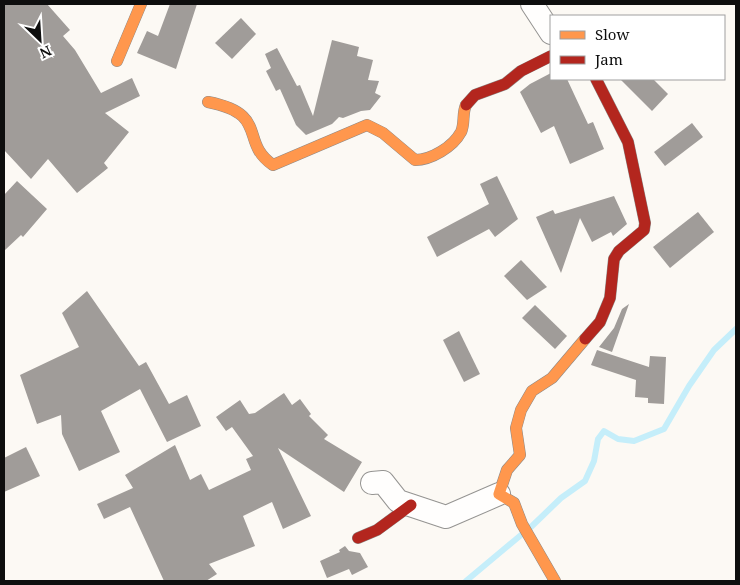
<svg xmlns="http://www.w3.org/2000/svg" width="740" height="585" font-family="'Noto Serif',serif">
<rect width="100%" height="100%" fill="#fcf9f4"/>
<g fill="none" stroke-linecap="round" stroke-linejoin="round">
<g stroke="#c5eefa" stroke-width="6">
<polyline points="531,527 561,498 585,481 594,461 598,439 604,431 618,439 634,441 664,429 689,386 714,350 736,329"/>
<polyline points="466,581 521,535"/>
</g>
</g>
<g fill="#a09c99">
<polygon points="4,4 47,4 70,30 63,36 75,50 101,93 132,78 140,96 105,113 129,132 104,163 108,168 77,193 48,159 31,179 4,150"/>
<polygon points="170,4 197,4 176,69 137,53 147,31 158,36"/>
<polygon points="241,18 256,34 232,59 215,43"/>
<polygon points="332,40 359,47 357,56 373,60 368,80 379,81 375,93 381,96 370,110 361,111 343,118 339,117 332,124 306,135 296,125 280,89 276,91 266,71 271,68 265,54 277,48 297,86 300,85 313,116"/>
<polygon points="551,73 551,79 567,79 588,124 593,122 604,149 570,164 554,126 541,133 520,92 530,84"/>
<polygon points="620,79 653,79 668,94 652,111"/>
<polygon points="692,123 703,137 665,166 654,152"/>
<polygon points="497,176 518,219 495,237 489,229 437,257 427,237 489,204 480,184"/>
<polygon points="17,181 47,209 23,237 21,235 4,251 4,195"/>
<polygon points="614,196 627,224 613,236 611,232 592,242 580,218 561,273 536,217 553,210 555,214"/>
<polygon points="698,212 714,232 670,268 653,247"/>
<polygon points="521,260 547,287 527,300 504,276"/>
<polygon points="87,291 139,366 146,362 169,404 187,395 201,426 167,442 140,389 101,411 120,452 79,471 62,434 61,415 37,424 20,375 79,347 62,313"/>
<polygon points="629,304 612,352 599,347 614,328 622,309"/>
<polygon points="535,305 567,336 555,349 522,318"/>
<polygon points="459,331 480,374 464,382 443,340"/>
<polygon points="597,350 649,367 650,356 666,357 664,404 648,403 648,398 635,397 636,380 591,365"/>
<polygon points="284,393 292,405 300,399 311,414 309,416 328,435 324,439 362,462 344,492 278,448 311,516 283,529 272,502 243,516 255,546 209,564 217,574 206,581 164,581 130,507 104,519 97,504 133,488 125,475 175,445 190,480 201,474 209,490 251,470 246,459 253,456 232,427 226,431 216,417 240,400 249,414 255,413"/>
<polygon points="26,447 40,476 4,492 4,458"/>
<polygon points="345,546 349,551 360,553 368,567 352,575 349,569 327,578 320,561 340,552 339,550"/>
</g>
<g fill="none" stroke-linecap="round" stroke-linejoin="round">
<g stroke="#959492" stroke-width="24">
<g id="street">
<polyline points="532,4 551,33"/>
<polyline points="372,483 383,482 398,501 446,517 499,494"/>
</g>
</g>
<g stroke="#8c8a88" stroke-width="12">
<g id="slow">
<polyline points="117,61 141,4"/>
<path d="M 208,102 C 270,114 239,142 273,165 L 367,125 L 383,133 L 415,160 C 431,160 453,147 461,132 C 465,124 462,113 466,105"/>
<polyline points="555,581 522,524 514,503 499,494 507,470 520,455 516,428 521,410 532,391 552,378 585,339"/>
</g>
</g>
<g stroke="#8c8a88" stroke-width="12">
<g id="jam">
<polyline points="466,105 475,95 505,84 521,71 551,56"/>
<polyline points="585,339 600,322 610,298 614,259 619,251 644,230 645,223 628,142 596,79"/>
<polyline points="358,538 377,530 411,505"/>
</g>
</g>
<use href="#street" stroke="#fffefd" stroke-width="22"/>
<use href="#slow" stroke="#ff974d" stroke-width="11"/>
<use href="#jam" stroke="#b3261e" stroke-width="11"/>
</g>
<rect width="740" height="585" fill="none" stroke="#0e0e0e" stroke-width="10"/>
<rect x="550" y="15" width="175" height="65" fill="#ffffff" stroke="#9f9f9f"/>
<rect x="560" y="31" width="25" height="8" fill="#ff974d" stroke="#9f9f9f"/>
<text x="595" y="40" font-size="15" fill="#0e0e0e">Slow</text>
<rect x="560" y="56" width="25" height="8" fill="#b3261e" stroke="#9f9f9f"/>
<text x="595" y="65" font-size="15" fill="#0e0e0e">Jam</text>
<g transform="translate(40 40) rotate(155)" stroke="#ffffff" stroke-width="4" paint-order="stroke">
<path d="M0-4L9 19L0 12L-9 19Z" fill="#0e0e0e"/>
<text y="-8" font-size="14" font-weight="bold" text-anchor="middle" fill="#0e0e0e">N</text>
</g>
</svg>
